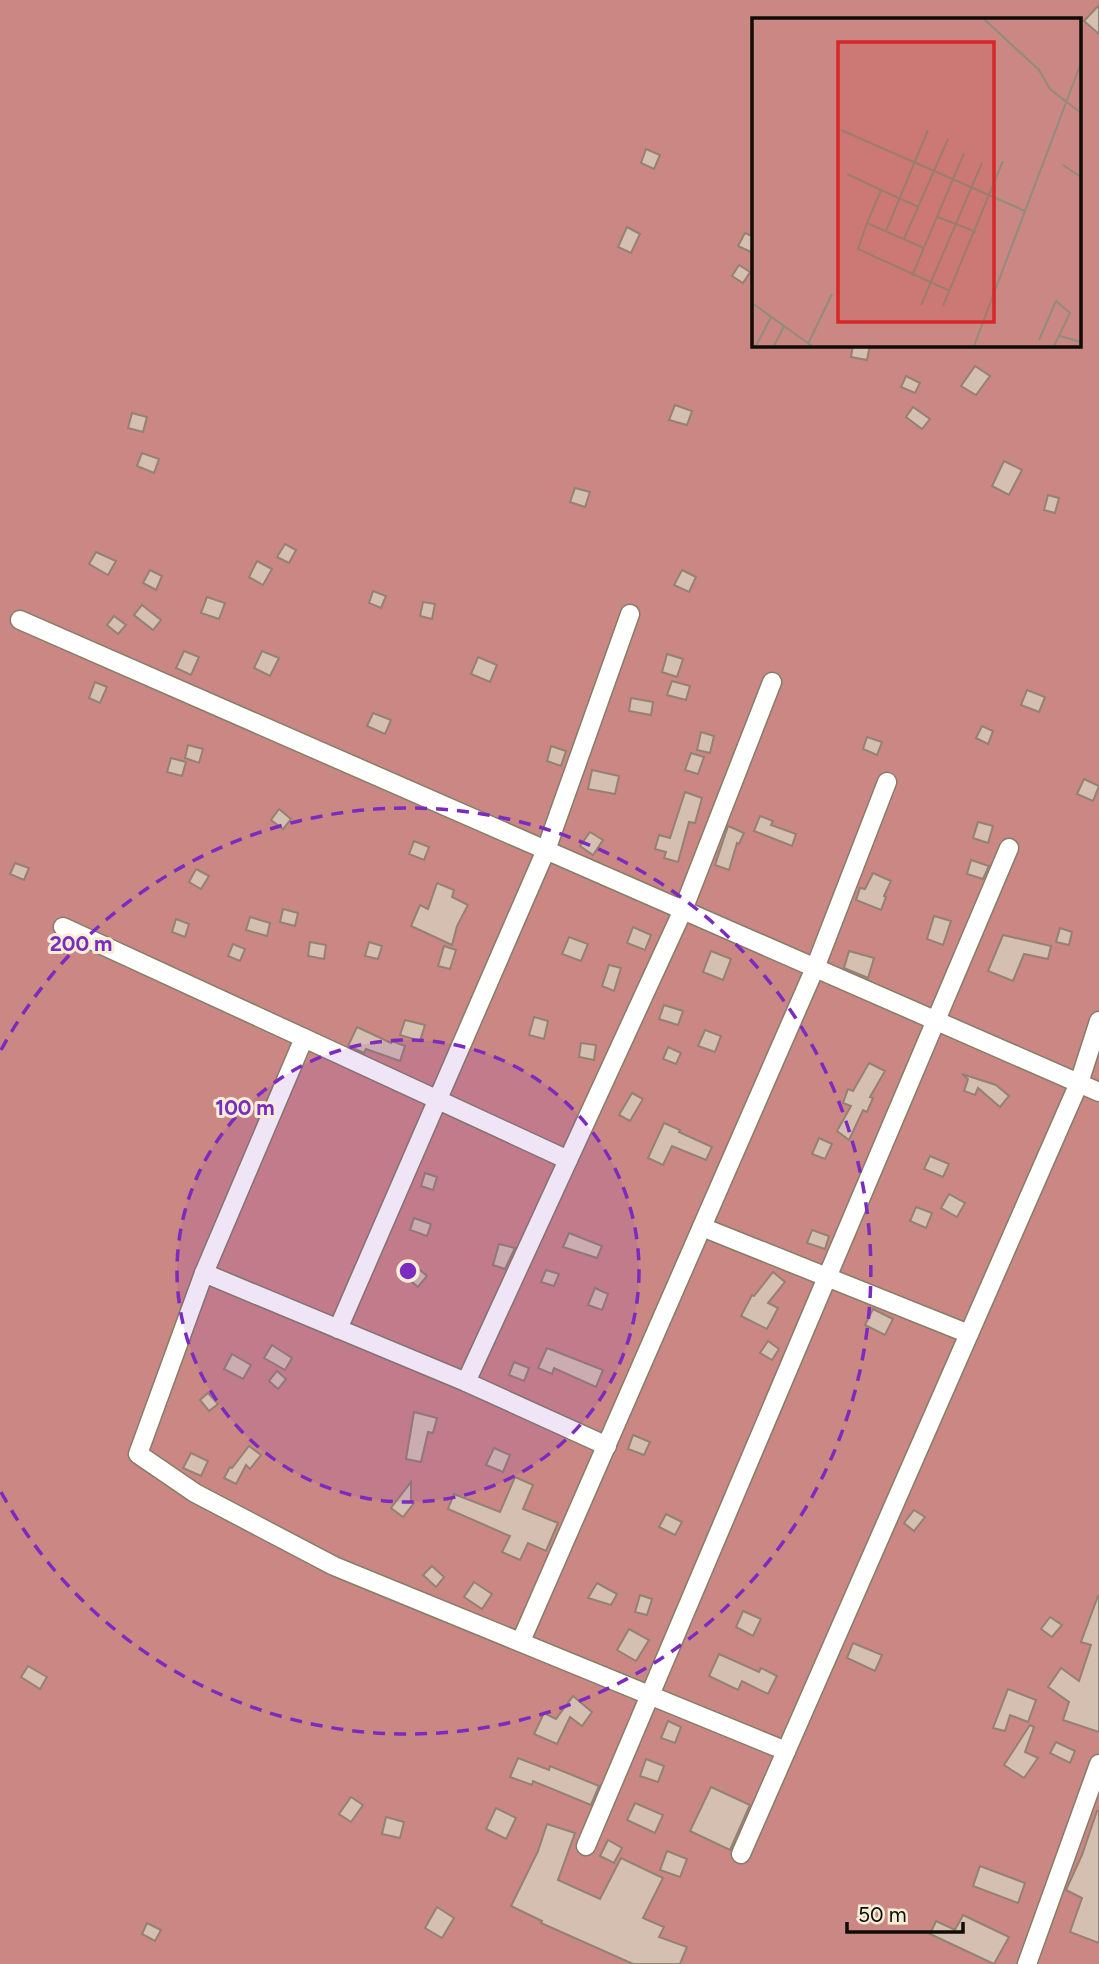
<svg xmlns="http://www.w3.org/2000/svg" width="1099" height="1964" font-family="Figtree,sans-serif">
<rect width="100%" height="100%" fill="#e9e1c9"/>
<path fill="#cb8783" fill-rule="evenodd" d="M 0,0 L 1099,0 L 1099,1964 L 0,1964 ZM 754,19 L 1080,19 L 1080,345 L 754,345 Z"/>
<g fill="#d5bfb0" stroke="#958172" stroke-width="2">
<polygon points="1099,5 1099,34 1084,21"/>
<polygon points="646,149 660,155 654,169 641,163"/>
<polygon points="627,227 640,234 631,253 618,247"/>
<polygon points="745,233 754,237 751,252 738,246"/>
<polygon points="739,265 750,272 743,283 732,276"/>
<polygon points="853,345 870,345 867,360 851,357"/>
<polygon points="975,366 990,376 976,395 961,386"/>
<polygon points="906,376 920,383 915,393 901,387"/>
<polygon points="675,405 692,411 687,425 669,420"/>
<polygon points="913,407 930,419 922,429 906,417"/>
<polygon points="132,413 147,417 143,432 128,428"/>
<polygon points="142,453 159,459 154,473 137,466"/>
<polygon points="1004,461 1022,470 1009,495 992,486"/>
<polygon points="575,488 590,492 585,507 570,502"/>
<polygon points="1048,495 1059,498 1055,513 1044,510"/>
<polygon points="285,544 296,550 289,563 277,557"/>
<polygon points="96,552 116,561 108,575 89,564"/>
<polygon points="257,561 272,569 263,585 249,577"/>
<polygon points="150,570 162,576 156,590 143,583"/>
<polygon points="682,570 696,577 689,592 674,585"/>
<polygon points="373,591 386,596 381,608 369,603"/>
<polygon points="207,597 225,603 219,619 201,613"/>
<polygon points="423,602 435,604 432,619 420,616"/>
<polygon points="142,605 161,620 153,630 134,615"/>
<polygon points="114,616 126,625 118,634 107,625"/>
<polygon points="184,651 199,657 191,675 176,668"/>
<polygon points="262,651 279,658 270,676 254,668"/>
<polygon points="667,654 683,659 677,677 662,672"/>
<polygon points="478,657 497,665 490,682 471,674"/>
<polygon points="672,681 690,686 686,700 667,695"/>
<polygon points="95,682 107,687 100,703 89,698"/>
<polygon points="1027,690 1045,697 1039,712 1021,705"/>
<polygon points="631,698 653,702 651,715 629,711"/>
<polygon points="373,713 391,720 385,734 367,726"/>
<polygon points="982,726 993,731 988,744 976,738"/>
<polygon points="701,732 714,736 710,753 697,750"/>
<polygon points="867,737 882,742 877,755 863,749"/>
<polygon points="188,745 203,749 199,763 185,758"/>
<polygon points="551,746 566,751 561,766 547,761"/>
<polygon points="691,753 704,757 698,774 685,770"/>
<polygon points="171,758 186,762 182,776 167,772"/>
<polygon points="592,770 619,776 615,794 588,789"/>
<polygon points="1084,779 1099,786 1093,801 1077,794"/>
<polygon points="685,792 702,798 695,823 689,822 678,862 664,858 666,852 655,849 659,835 670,838"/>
<polygon points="279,809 291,819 283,829 271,820"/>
<polygon points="760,816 773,821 771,825 796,834 792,846 754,831"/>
<polygon points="978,822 993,826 988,843 973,838"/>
<polygon points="728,826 744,833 739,844 737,843 729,870 715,865"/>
<polygon points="590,832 603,840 593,855 580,846"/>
<polygon points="414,841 429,847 424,860 409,854"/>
<polygon points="971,860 989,866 983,879 967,874"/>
<polygon points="15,863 29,868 24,880 10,874"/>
<polygon points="196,869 209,876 201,889 189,882"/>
<polygon points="873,873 891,881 884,896 886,897 881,910 856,900 860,888 865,889"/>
<polygon points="437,883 454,890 452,897 468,905 457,926 452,945 411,926 420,905 428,909"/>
<polygon points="283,909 298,913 295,926 280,922"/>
<polygon points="934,916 951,921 943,945 927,939"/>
<polygon points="250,917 270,923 267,936 246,930"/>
<polygon points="176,919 189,924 185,937 172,932"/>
<polygon points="633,927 651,935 645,950 627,943"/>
<polygon points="1060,928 1072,932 1069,945 1056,942"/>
<polygon points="1003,935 1051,946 1048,959 1024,954 1013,981 988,971"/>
<polygon points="569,937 588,944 581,961 562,954"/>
<polygon points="310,942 326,945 324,959 308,956"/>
<polygon points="369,942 382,946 378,959 365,956"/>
<polygon points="233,944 245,949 240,961 228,956"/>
<polygon points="444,946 456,950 450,969 438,966"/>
<polygon points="711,951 731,959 723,980 703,972"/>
<polygon points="849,951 874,958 868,978 844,968"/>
<polygon points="609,965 621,968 614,991 602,986"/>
<polygon points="664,1005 683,1011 678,1025 659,1019"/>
<polygon points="534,1017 548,1021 544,1039 529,1035"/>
<polygon points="405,1020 425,1025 420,1041 400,1035"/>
<polygon points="357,1027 391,1043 392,1041 405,1046 400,1061 366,1049 364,1053 348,1046"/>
<polygon points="705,1030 721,1036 715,1052 698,1046"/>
<polygon points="581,1043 596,1045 594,1060 579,1057"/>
<polygon points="668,1047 681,1053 676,1064 663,1059"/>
<polygon points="869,1063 885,1071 870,1097 873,1098 867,1112 863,1110 849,1140 837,1131 851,1106 843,1103 848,1089 853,1091"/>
<polygon points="962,1074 996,1085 1009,1096 1000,1107 978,1088 975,1095 964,1091 968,1079"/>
<polygon points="632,1093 643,1099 630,1121 619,1115"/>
<polygon points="664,1123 680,1130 679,1132 712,1147 706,1160 672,1146 663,1165 648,1158"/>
<polygon points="819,1138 832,1144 825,1159 812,1154"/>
<polygon points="930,1156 949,1164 943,1177 924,1169"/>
<polygon points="425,1173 437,1177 433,1190 421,1186"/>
<polygon points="949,1194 965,1203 957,1217 941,1208"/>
<polygon points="916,1207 932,1213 926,1228 910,1221"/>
<polygon points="414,1218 431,1224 427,1236 410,1230"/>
<polygon points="812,1230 829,1236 825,1249 807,1243"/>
<polygon points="569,1233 602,1246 597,1258 563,1247"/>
<polygon points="499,1244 515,1248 505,1269 493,1265"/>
<polygon points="414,1265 427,1276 418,1287 405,1276"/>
<polygon points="546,1270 559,1274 554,1286 541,1282"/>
<polygon points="773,1272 785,1282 768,1303 778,1308 767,1329 741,1316 752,1295 754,1296"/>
<polygon points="595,1288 608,1294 602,1310 588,1305"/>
<polygon points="873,1309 893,1319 885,1335 865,1325"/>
<polygon points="768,1341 779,1349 772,1360 760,1353"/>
<polygon points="272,1345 292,1358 285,1370 264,1358"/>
<polygon points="547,1348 603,1370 596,1387 554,1368 552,1374 538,1368"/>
<polygon points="232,1354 251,1365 243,1379 224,1369"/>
<polygon points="514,1362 529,1368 524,1381 509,1375"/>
<polygon points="277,1371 286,1379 278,1389 269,1381"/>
<polygon points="208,1393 218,1404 209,1411 200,1400"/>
<polygon points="414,1412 437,1418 433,1433 428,1432 421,1462 406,1459"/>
<polygon points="633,1435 650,1442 644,1455 628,1449"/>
<polygon points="249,1446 261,1455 250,1469 246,1465 236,1484 224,1478 230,1467 232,1468"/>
<polygon points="494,1448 510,1455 503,1472 486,1465"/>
<polygon points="191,1453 208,1461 201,1476 183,1468"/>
<polygon points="515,1477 533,1485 523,1509 558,1523 546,1551 528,1543 520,1560 502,1552 510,1536 448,1509 454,1494 500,1512"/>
<polygon points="411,1482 411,1500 414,1503 403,1517 391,1508"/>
<polygon points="914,1510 925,1517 914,1531 904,1523"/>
<polygon points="666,1514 682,1522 675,1535 659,1527"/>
<polygon points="432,1566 444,1577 436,1587 423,1575"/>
<polygon points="474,1582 492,1594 482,1609 464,1597"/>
<polygon points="597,1583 617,1594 611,1605 588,1598"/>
<polygon points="640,1595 652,1599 647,1615 635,1612"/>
<polygon points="1098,1596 1099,1596 1099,1732 1063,1720 1069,1702 1048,1687 1061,1668 1079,1681 1091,1645 1081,1642"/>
<polygon points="743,1611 761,1619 753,1636 736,1627"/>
<polygon points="1050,1617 1062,1625 1052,1637 1041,1629"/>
<polygon points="629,1629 649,1640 636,1661 617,1650"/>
<polygon points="853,1643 882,1655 875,1671 847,1658"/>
<polygon points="719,1654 759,1672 761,1668 777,1676 768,1694 742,1681 738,1690 709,1676"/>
<polygon points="28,1666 47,1677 40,1689 21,1677"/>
<polygon points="1008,1689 1036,1700 1028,1722 1010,1715 1005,1731 993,1728"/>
<polygon points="573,1696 592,1712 582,1726 570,1717 557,1744 534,1734 544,1713 556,1719"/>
<polygon points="668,1721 681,1727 675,1743 661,1738"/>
<polygon points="1030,1725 1034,1727 1025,1752 1038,1758 1024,1778 1004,1765"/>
<polygon points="1056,1742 1075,1751 1070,1763 1050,1753"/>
<polygon points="518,1758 549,1770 550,1766 599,1786 591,1805 533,1781 532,1785 510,1777"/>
<polygon points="646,1759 664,1766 658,1782 640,1776"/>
<polygon points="711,1787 750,1805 730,1850 690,1831"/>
<polygon points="351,1797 363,1805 351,1822 339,1814"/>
<polygon points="635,1803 663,1815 655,1833 627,1820"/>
<polygon points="496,1808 516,1818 506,1839 486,1829"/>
<polygon points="1097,1811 1099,1811 1099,1943 1070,1932 1082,1898 1066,1890 1082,1855"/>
<polygon points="386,1817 404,1822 400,1838 382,1834"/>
<polygon points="547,1824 575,1833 558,1880 600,1899 621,1858 663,1878 643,1918 664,1927 659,1937 687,1947 680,1964 633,1964 541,1923 542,1921 511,1906 538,1851"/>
<polygon points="608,1840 622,1848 614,1863 600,1856"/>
<polygon points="667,1851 687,1859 680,1877 660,1870"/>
<polygon points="980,1866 1025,1883 1018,1903 973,1886"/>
<polygon points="437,1907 454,1918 442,1938 425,1928"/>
<polygon points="963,1915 1009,1937 994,1964 930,1934 936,1921 955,1930"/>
<polygon points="147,1923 161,1930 155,1941 142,1934"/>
</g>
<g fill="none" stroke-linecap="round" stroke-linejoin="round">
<g stroke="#857d67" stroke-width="21">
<g id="minor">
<polyline points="20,620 1099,1092"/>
<polyline points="63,927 304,1038"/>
<polyline points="702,1227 969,1334"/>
<polyline points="204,1273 304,1038 568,1160"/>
<polyline points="338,1329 546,850 630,614"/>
<polyline points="466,1382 683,910 772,682"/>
<polyline points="607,1446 466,1382 204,1273 138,1454 195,1493 334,1566 786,1751"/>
<polyline points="521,1641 815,968 887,782"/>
<polyline points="586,1846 1009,848"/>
<polyline points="741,1854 1079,1083 1099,1021"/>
<polyline points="1027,1964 1099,1764"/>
</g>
</g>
<use href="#minor" stroke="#fff" stroke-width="18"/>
</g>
<circle cx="408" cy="1271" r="231" fill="#7b2cbf" fill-opacity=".12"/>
<g fill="none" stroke="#7b2cbf" stroke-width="3.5" stroke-dasharray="12 9">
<circle cx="408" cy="1271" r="231"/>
<path d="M1 1050A463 463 0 1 1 1 1492"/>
</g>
<g transform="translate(752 18)">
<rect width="329" height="329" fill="#e9e1c9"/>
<path d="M 0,1 L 329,1 L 329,328 L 0,328 Z" fill="#cb8783"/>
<path fill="none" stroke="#928c7b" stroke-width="2" d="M 232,1 L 287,52 L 298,71 L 329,95M 89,112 L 273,193M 311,147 L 329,159M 95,156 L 129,172M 186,199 L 224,214M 115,205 L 129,172 L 167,189M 134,213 L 176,112M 152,221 L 196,121M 172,230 L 115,205 L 106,231 L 198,273M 160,258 L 212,135M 0,285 L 60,328M 169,287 L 230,145M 191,288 L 251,143M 308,318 L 329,324M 287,322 L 304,283 L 318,295 L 302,328M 56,326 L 80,276M 4,328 L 19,299M 22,328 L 32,308M 222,328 L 329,45"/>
<path fill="#d62828" fill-opacity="0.15" stroke="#d62828" stroke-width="3.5" d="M 86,24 L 242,24 L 242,304 L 86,304 Z"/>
<rect width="329" height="329" fill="none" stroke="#100d06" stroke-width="3.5"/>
</g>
<circle cx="408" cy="1271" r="10" fill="#7b2cbf" stroke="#f6eed6" stroke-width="3.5"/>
<g font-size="21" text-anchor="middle" font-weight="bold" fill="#7b2cbf" stroke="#f6eed6" stroke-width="6" stroke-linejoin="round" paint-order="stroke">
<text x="81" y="951">200 m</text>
<text x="245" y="1115">100 m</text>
</g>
<path d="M847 1922v10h116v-10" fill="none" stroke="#100d06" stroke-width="3.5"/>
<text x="858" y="1922" font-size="21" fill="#100d06" stroke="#f6eed6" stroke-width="5" paint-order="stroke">50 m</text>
</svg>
